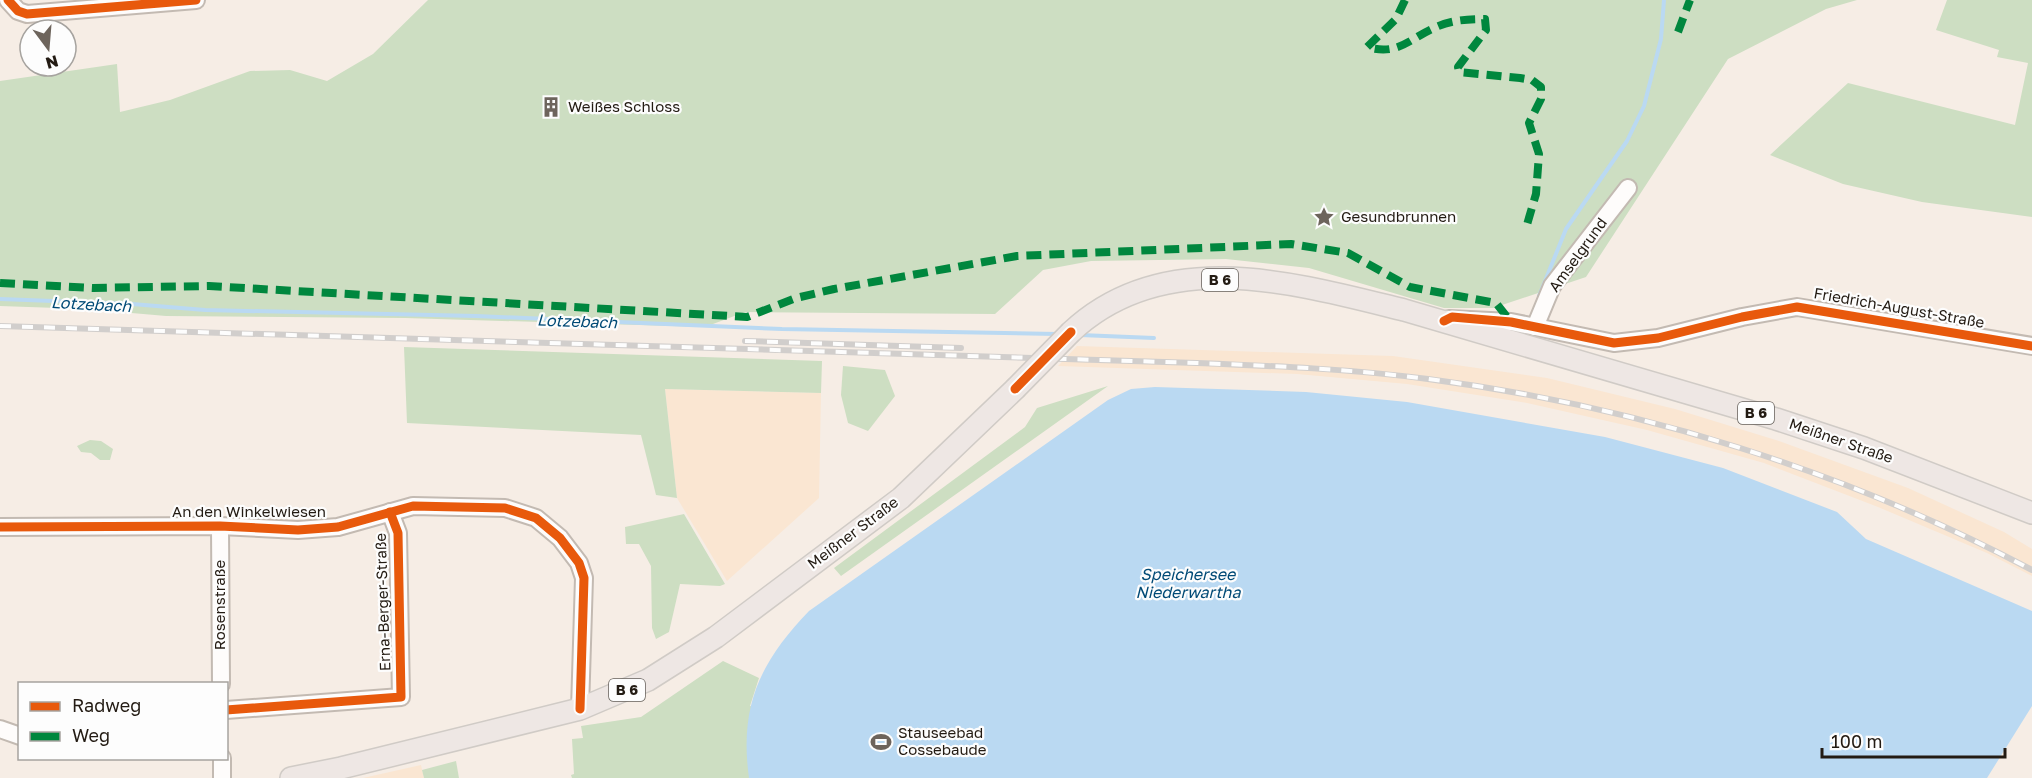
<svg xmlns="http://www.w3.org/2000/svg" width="2032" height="778" font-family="'Golos Text',sans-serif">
<rect width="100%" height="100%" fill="#f6ede5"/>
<g fill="#fae6d2">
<polygon points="1077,346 1393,356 1547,378 1675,409 1779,441 1908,488 2004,532 2032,549 2032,576 1987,553 1878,507 1764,463 1647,430 1527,403 1407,384 1297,374 1058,366"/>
<polygon points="665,389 821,393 819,498 727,581 677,498"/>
<polygon points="421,765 424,778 363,778"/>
</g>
<g fill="#cddec2">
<polygon points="428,0 1857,0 1826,9 1728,59 1586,277 1493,308 1444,308 1309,268 1226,259 1091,261 1043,270 995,314 745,312 705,327 405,318 166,316 86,309 0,306 0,81 117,64 120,112 170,100 250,71 290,70 327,81 373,54"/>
<polygon points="1947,0 2032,0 2032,217 1922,202 1843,184 1770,155 1848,83 2015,125 2028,63 1997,57 1999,50 1936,30"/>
<polygon points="404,347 822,361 821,393 665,389 677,498 656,495 641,435 407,423"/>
<polygon points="843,366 885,370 895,396 868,431 848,423 841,395"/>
<polygon points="1108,386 841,576 834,568 1025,427 1037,408"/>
<polygon points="90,440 101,441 113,449 110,460 100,460 91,453 81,452 77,446"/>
<polygon points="684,514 725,584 720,586 680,584 669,632 656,639 652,628 651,566 639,544 626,544 625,527"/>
<polygon points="723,661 759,678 750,706 1039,778 572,778 571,775 574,774 572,739 583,738 581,726 641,717"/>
<polygon points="456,761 459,778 424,778 422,770"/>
</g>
<path fill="#bad9f2" d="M 1155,387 L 1306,392 L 1407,402 L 1605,437 L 1723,468 L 1837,512 L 1866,539 L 2032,611 L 2032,706 L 1987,778 L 749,778 C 739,706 760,662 809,611 L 1108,400 L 1131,389 Z"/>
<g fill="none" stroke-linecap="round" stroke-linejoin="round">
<g stroke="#bad9f2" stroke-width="4">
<polyline points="1539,296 1566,229 1627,141 1644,106 1661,39 1664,0"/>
<polyline points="0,299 132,304 205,310 476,316 782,329 1057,334"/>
<polyline points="1080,335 1154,338"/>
</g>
<g stroke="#c3bab2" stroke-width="20">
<g id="minor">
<polyline points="8,0 18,11 27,14 196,0"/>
<polyline points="1449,319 1511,322 1614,343 1658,338 1742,317 1797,307 2032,346"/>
<polyline points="1535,327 1552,286 1628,188"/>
<polyline points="220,526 221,684"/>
<polyline points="0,527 220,526 298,530 338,527 413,506 505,508 536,518 560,538 579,563 584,578 580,709"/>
<polyline points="226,710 401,697 398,533 390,512"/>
<polyline points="0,729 20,736"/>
<polyline points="222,758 222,778"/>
</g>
</g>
<g stroke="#d0cbc6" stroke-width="24">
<g id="major">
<path d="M 1071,332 C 1164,245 1295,283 1404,310 L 1776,419 L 1864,448 L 2032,513"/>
<polyline points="291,778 341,768 580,709 648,680 716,637 901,498 1015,389"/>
</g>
</g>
<use href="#minor" stroke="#fefcfb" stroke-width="16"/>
<use href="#major" stroke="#eee7e4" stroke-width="21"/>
<g stroke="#d1cecc" stroke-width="6">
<g id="rail">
<path d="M 0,326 L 1197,363 C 1275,366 1352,369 1428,379 C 1637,406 1846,471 2032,570"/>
<polyline points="745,341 961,348"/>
</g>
</g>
<use href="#rail" stroke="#fdfdfd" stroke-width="4" stroke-dasharray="11" stroke-linecap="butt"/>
<g stroke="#d0cbc6" stroke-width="24" stroke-linecap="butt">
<polyline id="major-bridge" points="1015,389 1071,332"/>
</g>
<use href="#major-bridge" stroke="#eee7e4" stroke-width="21"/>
<g stroke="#00873e" stroke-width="8" stroke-dasharray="15 8" stroke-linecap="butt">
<path d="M 1405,0 L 1396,19 L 1367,47 C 1398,56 1409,39 1434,28 C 1451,20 1467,19 1485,19 L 1486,30 L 1458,67 L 1459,72 L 1520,78 L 1532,80 L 1541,87 L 1541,99 L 1529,123 L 1539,154 L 1536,194 L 1526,228"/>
<polyline points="1678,32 1690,0"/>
<polyline points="0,283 93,288 209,286 747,317 796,298 834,289 1017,256 1291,244 1348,253 1410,287 1496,303 1511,322"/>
</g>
<g stroke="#fdfdfd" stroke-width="13">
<g id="cycleway">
<polyline points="8,0 18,11 27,14 196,0"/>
<polyline points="1444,321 1452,317 1511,322 1614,343 1658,338 1742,317 1797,307 2032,346"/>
<polyline points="1015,389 1071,332"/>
<polyline points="0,527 220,526 298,530 338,527 413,506 505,508 536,518 560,538 579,563 584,578 580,709"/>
<polyline points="226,710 401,697 398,533 390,512"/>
</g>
</g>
<use href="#cycleway" stroke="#e8590c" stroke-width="9"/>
</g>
<defs>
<g id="building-bare" transform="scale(1.62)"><path d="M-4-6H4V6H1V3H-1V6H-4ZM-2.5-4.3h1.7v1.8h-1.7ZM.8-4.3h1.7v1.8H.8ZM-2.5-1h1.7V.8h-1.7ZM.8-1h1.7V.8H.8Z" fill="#6d645c" stroke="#fdfdfd" stroke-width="2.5" paint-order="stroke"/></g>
<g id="sight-bare" transform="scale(1.62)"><path d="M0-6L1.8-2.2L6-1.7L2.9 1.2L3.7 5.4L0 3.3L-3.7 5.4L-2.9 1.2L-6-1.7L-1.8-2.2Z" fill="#6d645c" stroke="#fdfdfd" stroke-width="2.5" paint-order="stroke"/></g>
<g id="stadium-bare" transform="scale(1.62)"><path d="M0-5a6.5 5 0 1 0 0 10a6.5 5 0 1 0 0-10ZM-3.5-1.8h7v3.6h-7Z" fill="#6d645c" stroke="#fdfdfd" stroke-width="2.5" paint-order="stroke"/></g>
</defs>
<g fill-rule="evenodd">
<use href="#building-bare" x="551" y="107"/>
<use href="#sight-bare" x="1324" y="217"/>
<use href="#stadium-bare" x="881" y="742"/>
</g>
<g text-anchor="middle" stroke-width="4.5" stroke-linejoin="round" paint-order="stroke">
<g fill="#fdfdfd" stroke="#645f59" stroke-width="1.5">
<rect x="1202" y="269" width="36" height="22" rx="4.5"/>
<rect x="1738" y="402" width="36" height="22" rx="4.5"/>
<rect x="609" y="679" width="36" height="22" rx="4.5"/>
</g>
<g font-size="14" font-weight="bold" fill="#231b13">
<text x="1220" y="285">B 6</text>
<text x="1756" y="418">B 6</text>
<text x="627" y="695">B 6</text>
</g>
<g font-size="15" fill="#231b13" stroke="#fdfdfd" text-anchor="start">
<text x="568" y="112">Weißes Schloss</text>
<text x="1341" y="222">Gesundbrunnen</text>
<text x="898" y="738">Stauseebad<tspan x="898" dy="17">Cossebaude</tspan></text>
</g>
<g font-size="15" fill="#231b13" stroke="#fdfdfd">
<text transform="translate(1578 255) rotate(-54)" y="5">Amselgrund</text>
<text transform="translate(1899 308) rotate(10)" y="5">Friedrich-August-Straße</text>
<text transform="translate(1841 441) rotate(19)" y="5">Meißner Straße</text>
<text x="249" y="517">An den Winkelwiesen</text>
<text transform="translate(853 533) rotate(-37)" y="5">Meißner Straße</text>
<text transform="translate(383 602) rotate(-92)" y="5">Erna-Berger-Straße</text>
<text transform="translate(220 605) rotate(-90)" y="5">Rosenstraße</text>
</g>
<g font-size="16" font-style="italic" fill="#004a76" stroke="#fdfdfd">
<text transform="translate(91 304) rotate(3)" y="6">Lotzebach</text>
<text transform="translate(577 321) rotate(2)" y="6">Lotzebach</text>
<text x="1188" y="580">Speichersee<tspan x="1188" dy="18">Niederwartha</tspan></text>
</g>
</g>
<rect x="18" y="682" width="210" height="78" fill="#fdfdfd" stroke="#a6a39f" stroke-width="1.5"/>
<rect x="30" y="702" width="30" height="9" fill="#e8590c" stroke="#a6a39f" stroke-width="1.5"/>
<text x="72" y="712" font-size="18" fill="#231b13">Radweg</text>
<rect x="30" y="732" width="30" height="9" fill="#00873e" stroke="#a6a39f" stroke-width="1.5"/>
<text x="72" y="742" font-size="18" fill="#231b13">Weg</text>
<g transform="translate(48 48) rotate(164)"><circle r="28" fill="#fdfdfd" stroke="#a6a39f" stroke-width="1.5"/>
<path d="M0-4.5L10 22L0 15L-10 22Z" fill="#6d645c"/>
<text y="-9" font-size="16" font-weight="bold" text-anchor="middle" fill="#231b13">N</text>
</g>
<path d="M1822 748v9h183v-9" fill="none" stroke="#231b13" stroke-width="3"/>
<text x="1831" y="748" font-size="18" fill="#231b13" stroke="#fdfdfd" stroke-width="4.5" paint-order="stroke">100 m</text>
</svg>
